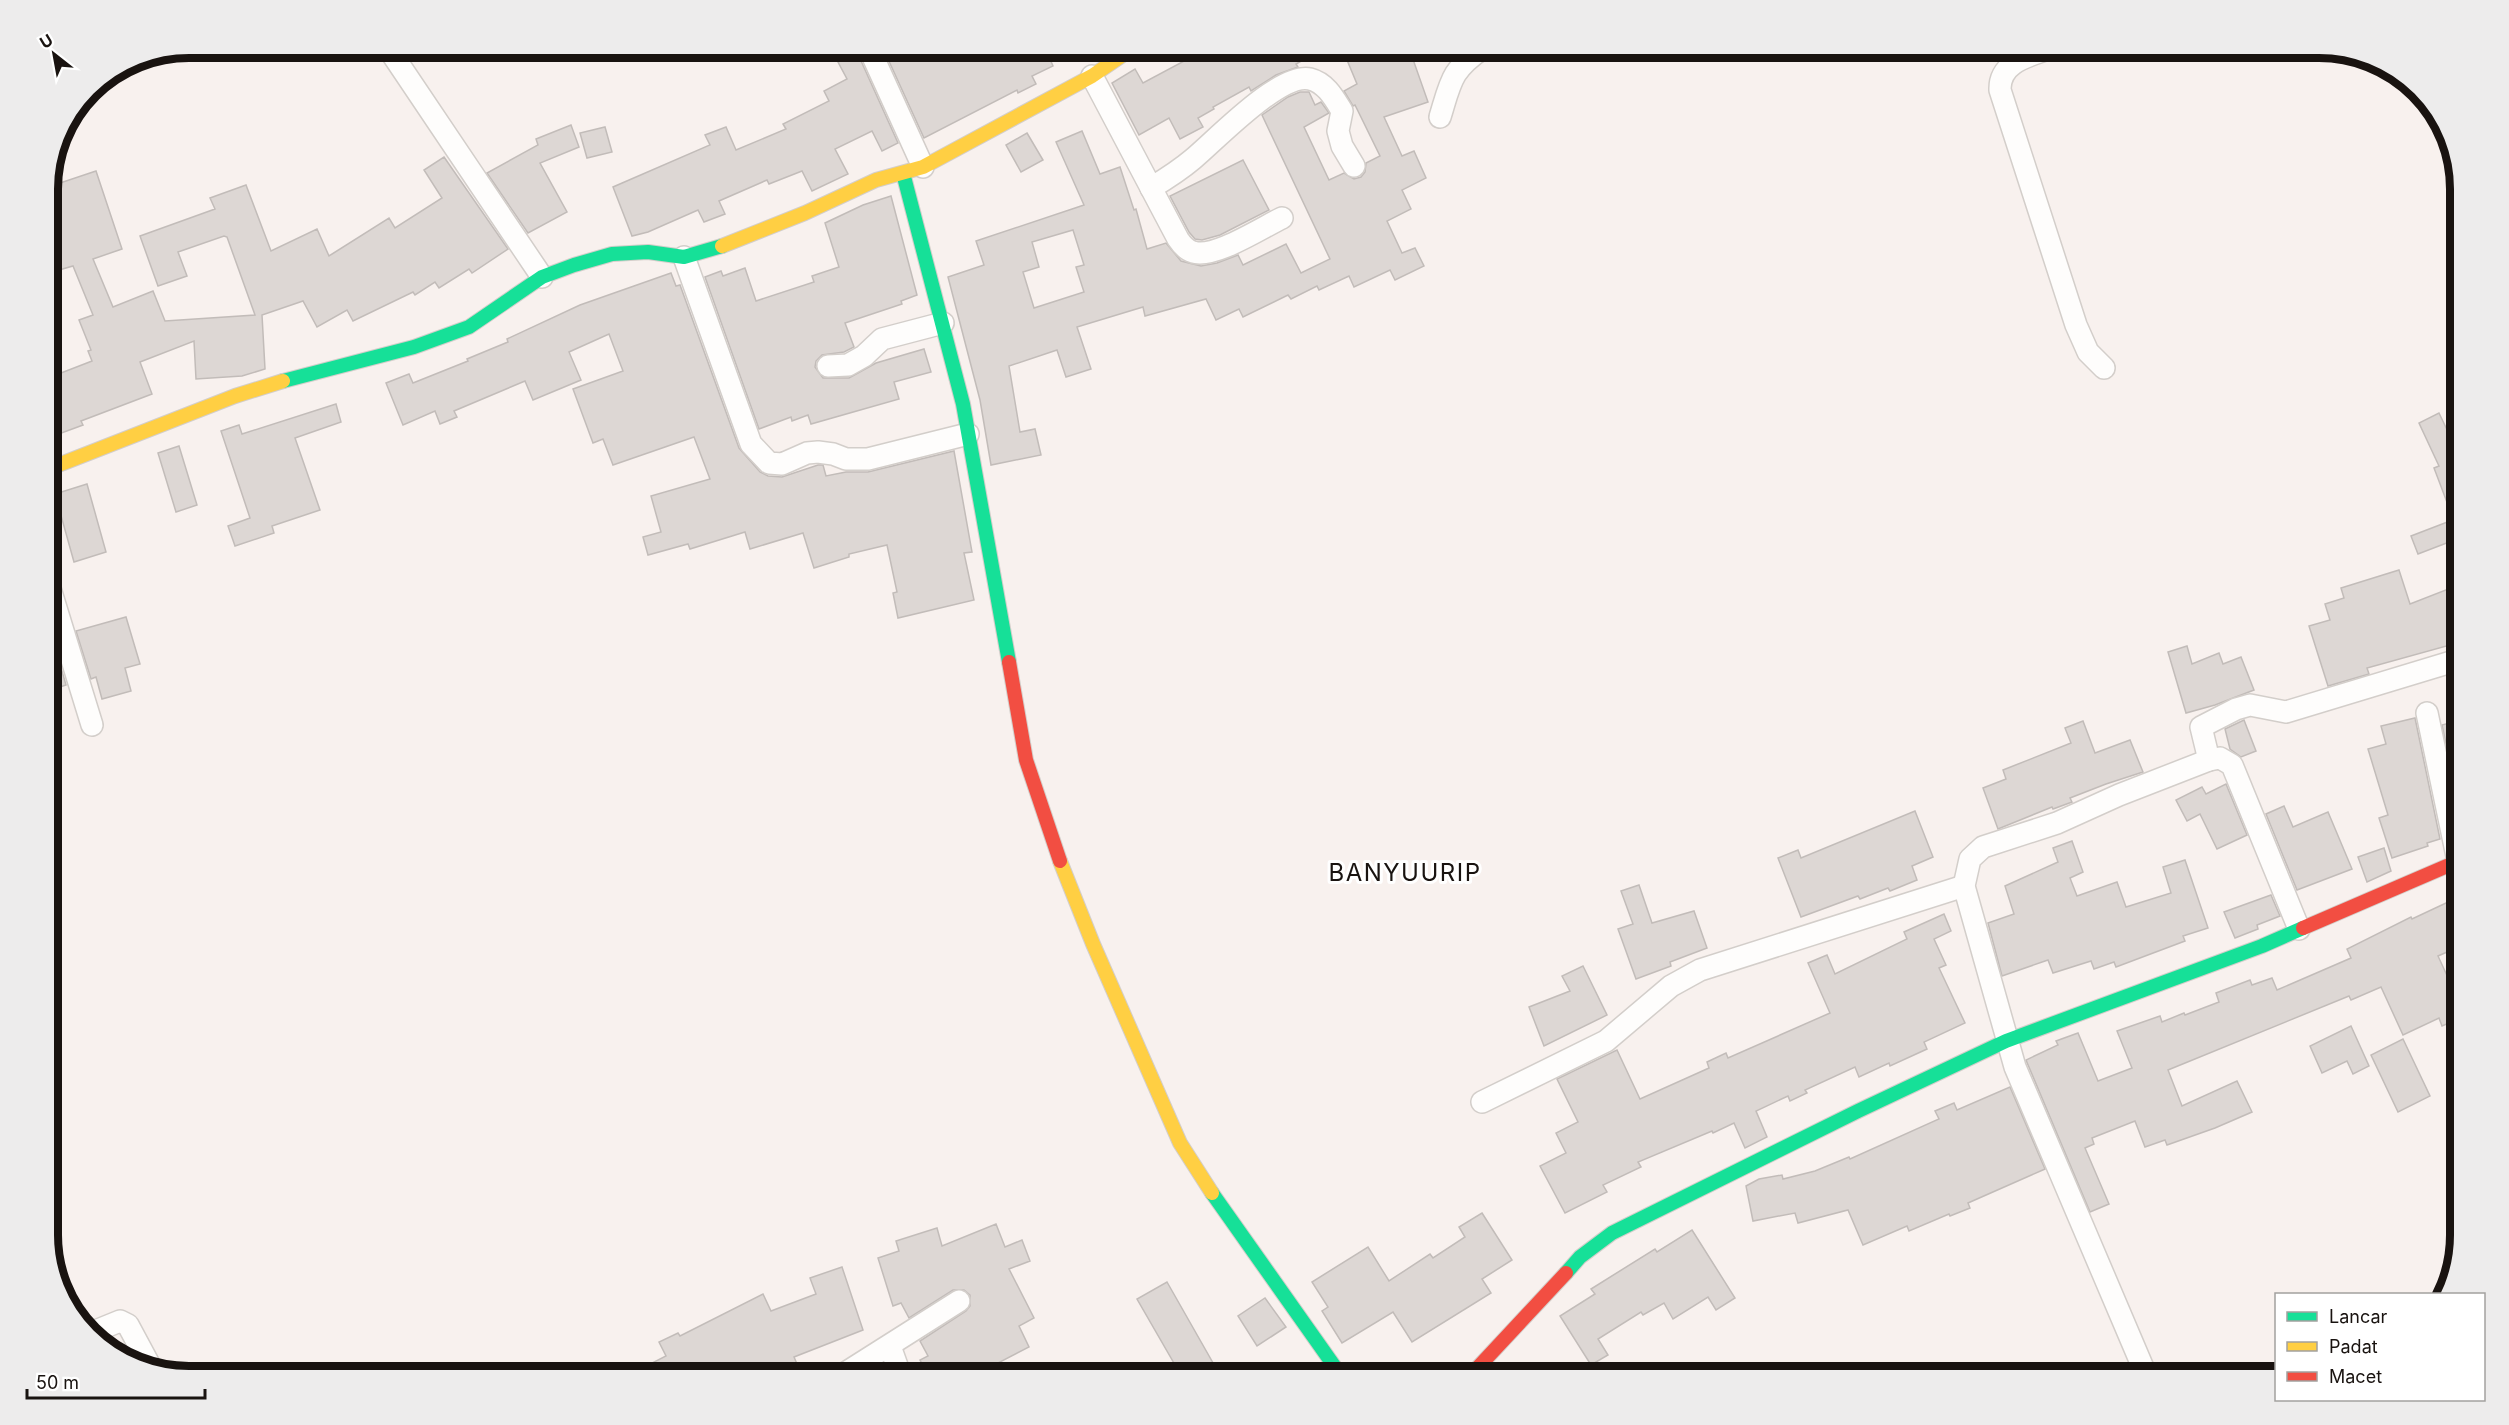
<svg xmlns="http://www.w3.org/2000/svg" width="2509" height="1425" font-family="Inter,sans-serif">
<rect width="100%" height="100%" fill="#f8f1ee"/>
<g fill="#ddd7d4" stroke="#c2bcb9" stroke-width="1.5" fill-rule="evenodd">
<polygon points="883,48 1045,48 1053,66 1032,76 1036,84 1018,93 1017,90 924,138"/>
<polygon points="1182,48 1324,48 1296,64 1298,67 1276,75 1251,91 1249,87 1213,107 1214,109 1198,118 1203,127 1180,139 1169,118 1139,135 1112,83 1135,69 1143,83 1188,59"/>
<path d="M 1342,48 L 1409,48 L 1428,102 L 1384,117 L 1402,156 L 1414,151 L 1426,178 L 1402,190 L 1411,209 L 1387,221 L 1402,253 L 1415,248 L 1424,266 L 1395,280 L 1390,270 L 1354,287 L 1349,276 L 1319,290 L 1317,286 L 1291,299 L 1288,295 L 1243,317 L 1239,309 L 1216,320 L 1206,299 L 1145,316 L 1143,307 L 1077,327 L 1091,369 L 1066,377 L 1057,350 L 1009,366 L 1020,432 L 1035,429 L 1041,455 L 991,465 L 980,400 L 948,277 L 984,265 L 976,241 L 1084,205 L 1056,142 L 1082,131 L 1100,174 L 1120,167 L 1134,210 L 1136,209 L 1147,249 L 1166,243 L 1181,261 L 1201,266 L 1217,263 L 1238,255 L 1243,265 L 1286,244 L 1301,273 L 1330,259 L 1262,115 L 1288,97 L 1300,92 L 1309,92 L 1315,105 L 1321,102 L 1329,113 L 1304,127 L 1329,180 L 1344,173 L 1354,179 L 1361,177 L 1365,172 L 1366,163 L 1380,156 L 1355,105 L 1353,106 L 1344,91 L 1357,84 ZM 1073,230 L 1084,265 L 1076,267 L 1084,292 L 1034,308 L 1023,272 L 1039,267 L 1032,242 Z"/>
<polygon points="857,52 898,143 882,151 872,131 835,149 848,174 812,191 802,171 769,184 767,180 719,201 725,214 704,222 698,210 648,232 632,236 613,187 710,145 705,135 726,127 736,150 786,129 783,124 829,101 824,91 847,79 838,62"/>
<polygon points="571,125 579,147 540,163 567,212 528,233 487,173 538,145 536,139"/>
<polygon points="605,127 612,152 587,158 580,133"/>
<polygon points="1027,133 1043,160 1021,172 1006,145"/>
<polygon points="444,157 508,249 472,273 469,269 439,288 435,282 415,295 413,292 353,321 347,310 317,327 303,301 262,315 265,369 242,376 196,379 194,341 140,362 152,394 81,421 83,425 48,438 48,378 92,361 88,351 91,350 79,320 93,315 73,266 59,270 48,235 48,187 96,171 122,249 93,259 113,307 153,291 165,321 255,315 227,237 224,236 178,252 187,276 158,286 140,236 215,209 210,198 246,185 271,251 317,229 329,256 389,218 395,228 442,198 424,170"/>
<polygon points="1243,160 1269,210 1220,235 1202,240 1195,239 1189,232 1170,196"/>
<polygon points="891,196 917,295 901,301 902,304 845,323 854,347 844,352 822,355 816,361 815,367 823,378 849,378 876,363 924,349 931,372 894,382 899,399 811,424 808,415 792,421 791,417 759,429 705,277 721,271 723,276 745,268 756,301 814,282 812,276 839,267 825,223 863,205"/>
<polygon points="671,273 676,286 680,285 739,448 760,472 768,476 782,477 818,465 823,465 826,476 846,472 868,472 954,451 972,552 964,553 974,600 898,618 893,593 897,592 887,545 849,554 849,557 814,568 803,533 750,549 745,532 690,549 688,544 648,555 643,537 661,532 651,496 710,479 694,437 613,465 603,439 593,443 573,389 623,371 609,334 569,352 581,380 533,400 525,381 454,411 457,417 440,424 435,411 403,425 386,383 409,374 413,383 468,361 467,359 508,342 507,339 580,305"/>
<polygon points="336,404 341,422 295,438 320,510 272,526 274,533 235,546 228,526 250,518 221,431 239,425 242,434"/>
<polygon points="2439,413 2461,459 2459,534 2434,468 2439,466 2419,423"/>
<polygon points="179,446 197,505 176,512 158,453"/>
<polygon points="87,484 106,552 74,562 55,494"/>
<polygon points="2450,521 2457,539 2418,554 2411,536"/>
<polygon points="2399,570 2410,604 2461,584 2461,642 2367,668 2369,674 2328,686 2309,626 2330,620 2325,604 2344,598 2341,588"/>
<polygon points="126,617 140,664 125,668 131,691 102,699 96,677 91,679 76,631"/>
<polygon points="52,637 66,685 48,691 48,638"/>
<polygon points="2187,646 2192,664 2219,653 2223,664 2241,657 2254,690 2215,705 2186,713 2168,652"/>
<polygon points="2415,718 2440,839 2427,843 2428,846 2392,858 2379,818 2388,815 2368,749 2386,744 2381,726"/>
<polygon points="2244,720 2256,751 2241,757 2230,749 2225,729"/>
<polygon points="2461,720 2461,813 2442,725"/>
<polygon points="2083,721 2095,753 2130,740 2143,772 2106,784 2070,798 2072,802 2053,809 2052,807 1998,829 1983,788 2006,779 2003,770 2071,743 2065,728"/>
<polygon points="2226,784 2247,835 2217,849 2200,814 2187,821 2176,800 2202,787 2206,794"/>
<polygon points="2284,806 2293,827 2328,812 2352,869 2297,890 2266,814"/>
<polygon points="1915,811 1933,857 1912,866 1917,880 1890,891 1888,888 1860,899 1858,896 1801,917 1778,858 1798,850 1801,858"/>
<polygon points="2072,841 2083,872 2070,878 2077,896 2117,882 2126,907 2171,893 2163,867 2185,860 2208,928 2183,936 2185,941 2116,967 2114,962 2094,969 2091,961 2053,973 2048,960 2002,976 1988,923 2014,914 2005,886 2058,862 2053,848"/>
<polygon points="2384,848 2391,871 2367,882 2358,857"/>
<polygon points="1639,885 1652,923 1694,911 1707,948 1670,962 1671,966 1636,979 1618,929 1633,924 1621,891"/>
<polygon points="2271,895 2280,916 2257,925 2258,929 2235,938 2224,912"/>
<polygon points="2461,896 2461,946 2438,956 2461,1006 2461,1018 2442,1026 2439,1018 2403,1035 2381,987 2351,1000 2349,996 2168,1070 2182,1106 2237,1081 2252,1112 2215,1128 2167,1145 2165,1140 2145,1147 2135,1121 2092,1138 2094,1144 2085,1148 2109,1204 2090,1212 2026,1060 2058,1045 2056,1041 2078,1033 2098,1081 2132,1068 2117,1031 2160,1016 2162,1022 2184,1013 2185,1015 2219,1002 2216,993 2250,980 2252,985 2272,978 2277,990 2351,958 2347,949 2411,917 2412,919"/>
<polygon points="1944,914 1951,931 1934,939 1946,965 1939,968 1965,1023 1924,1042 1927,1049 1890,1066 1889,1063 1859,1077 1855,1067 1805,1090 1807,1093 1790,1101 1788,1096 1756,1111 1767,1137 1745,1148 1734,1123 1713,1133 1712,1131 1638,1162 1641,1167 1603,1185 1607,1192 1565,1213 1540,1166 1566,1153 1556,1133 1578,1122 1557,1079 1617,1050 1640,1099 1709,1068 1707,1062 1726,1053 1728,1058 1830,1013 1808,963 1827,955 1835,974 1907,939 1904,932"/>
<polygon points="1583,966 1607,1015 1544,1046 1529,1007 1570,991 1562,976"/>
<polygon points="2351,1026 2369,1066 2353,1074 2347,1061 2322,1073 2310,1046"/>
<polygon points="2403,1039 2430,1096 2398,1112 2371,1055"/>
<polygon points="2010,1087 2045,1169 1968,1203 1970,1208 1950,1216 1949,1214 1909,1231 1907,1226 1863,1245 1848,1210 1798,1223 1795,1213 1753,1221 1746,1186 1759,1179 1782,1175 1783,1179 1815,1171 1849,1157 1850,1159 1939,1119 1935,1111 1954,1103 1957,1110"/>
<polygon points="1482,1213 1512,1260 1482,1279 1491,1293 1412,1342 1393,1312 1342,1343 1322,1311 1328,1307 1312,1282 1368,1247 1389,1281 1430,1254 1433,1258 1465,1237 1459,1227"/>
<polygon points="996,1224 1005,1247 1022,1240 1030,1261 1009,1269 1034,1318 1019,1326 1029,1347 994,1365 1000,1377 929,1377 920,1360 928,1356 920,1341 966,1311 970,1306 970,1295 964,1290 953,1290 909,1318 901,1303 893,1306 878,1258 899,1251 896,1241 937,1228 942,1246"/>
<polygon points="1692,1230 1735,1298 1716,1310 1708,1297 1673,1319 1664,1303 1643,1315 1641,1312 1598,1339 1608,1355 1591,1365 1560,1316 1595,1294 1591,1289 1655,1249 1657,1252"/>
<polygon points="842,1267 863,1330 794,1357 797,1364 771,1377 625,1377 666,1356 659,1342 678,1333 680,1336 763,1294 771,1311 816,1294 810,1278"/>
<polygon points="1167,1282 1221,1377 1182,1377 1137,1299"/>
<polygon points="1265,1298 1286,1327 1257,1346 1238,1316"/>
</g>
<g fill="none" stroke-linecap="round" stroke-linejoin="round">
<g stroke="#d3ceca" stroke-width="24">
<g id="street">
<polyline points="388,48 542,277"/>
<polyline points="869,48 923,167"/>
<path d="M 2051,48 C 2029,56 1999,62 2000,90 L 2076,325 L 2088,352 L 2104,368"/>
<path d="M 1092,76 L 1178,239 C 1182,245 1186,250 1193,252 C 1214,259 1261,228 1282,218"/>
<path d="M 1440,117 C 1451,81 1451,70 1483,48"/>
<path d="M 1151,188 C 1166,179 1180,170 1193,159 C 1216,140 1280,72 1310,79 C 1326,83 1334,98 1342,111 L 1338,131 L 1342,146 L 1354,166"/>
<polyline points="684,257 751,444 769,463 782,464 807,453 818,452 833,454 846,459 868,459 968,434"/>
<polyline points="828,366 848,365 864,356 882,339 943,323"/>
<polyline points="48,582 92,725"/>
<polyline points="2427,713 2458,861"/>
<polyline points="2209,760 2201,727 2236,709 2250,705 2286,712 2461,659"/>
<polyline points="1482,1102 1606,1041 1671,986 1700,970 1964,886"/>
<polyline points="93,1332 120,1321 128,1325 150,1366"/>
<polyline points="890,1346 901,1377"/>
<polyline points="839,1377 959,1301"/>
<polyline points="2147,1377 2015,1067 1964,886 1970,859 1983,847 2057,823 2119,795 2209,760 2220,758 2232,765 2299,929"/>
</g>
</g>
<g stroke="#d3ceca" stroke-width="16">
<g id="fast">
<polyline points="903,173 963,404 1009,662"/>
<polyline points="283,381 414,347 469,327 542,277 574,265 612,254 648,252 684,257 722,246"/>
<polyline points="1212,1193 1342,1377"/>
<polyline points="1566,1273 1580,1257 1612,1233 1858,1111 2006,1041 2262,946 2303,928"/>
</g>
</g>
<g stroke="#d3ceca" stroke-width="16">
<g id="slow">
<polyline points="722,246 805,213 876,180 923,167 1092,76 1133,48"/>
<polyline points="48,469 235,396 283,381"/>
<polyline points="1060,861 1093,944 1180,1143 1212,1193"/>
</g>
</g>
<g stroke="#d3ceca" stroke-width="16">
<g id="jam">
<polyline points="1009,662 1026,760 1060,861"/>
<polyline points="2303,928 2461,860"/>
<polyline points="1469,1377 1566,1273"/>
</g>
</g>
<use href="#street" stroke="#fefdfc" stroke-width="21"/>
<use href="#fast" stroke="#16e098" stroke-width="14"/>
<use href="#slow" stroke="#ffcf43" stroke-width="14"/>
<use href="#jam" stroke="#f24e42" stroke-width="14"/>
</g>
<g text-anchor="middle" stroke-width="6" stroke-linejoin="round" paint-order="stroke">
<g font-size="24" letter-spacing="1.5" fill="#191310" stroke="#fff">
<text x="1405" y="881">BANYUURIP</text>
</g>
</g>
<path d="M0 0H2509V1425H0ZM189 58H2319A131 131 0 0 1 2450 189V1235A131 131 0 0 1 2319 1366H189A131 131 0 0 1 58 1235V189A131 131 0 0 1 189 58Z" fill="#edecec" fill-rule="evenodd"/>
<path fill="none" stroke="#191310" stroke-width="8" d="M189 58H2319A131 131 0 0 1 2450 189V1235A131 131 0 0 1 2319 1366H189A131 131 0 0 1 58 1235V189A131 131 0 0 1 189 58Z"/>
<rect x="2275" y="1293" width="210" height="108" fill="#ffffff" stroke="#a3a19f" stroke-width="1.5"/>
<rect x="2287" y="1312" width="30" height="9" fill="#16e098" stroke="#a3a19f" stroke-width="1.5"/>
<text x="2329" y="1323" font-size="18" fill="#191310">Lancar</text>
<rect x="2287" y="1342" width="30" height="9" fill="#ffcf43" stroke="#a3a19f" stroke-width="1.5"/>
<text x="2329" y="1353" font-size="18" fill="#191310">Padat</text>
<rect x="2287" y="1372" width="30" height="9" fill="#f24e42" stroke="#a3a19f" stroke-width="1.5"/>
<text x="2329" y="1383" font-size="18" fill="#191310">Macet</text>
<g transform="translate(54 54) rotate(329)" stroke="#ffffff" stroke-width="4.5" paint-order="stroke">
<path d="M0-4.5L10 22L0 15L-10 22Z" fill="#191310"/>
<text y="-9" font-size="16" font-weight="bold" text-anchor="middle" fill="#191310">U</text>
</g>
<path d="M27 1389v9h178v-9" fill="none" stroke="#191310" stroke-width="3"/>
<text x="36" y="1389" font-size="18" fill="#191310" stroke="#ffffff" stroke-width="4.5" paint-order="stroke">50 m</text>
</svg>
